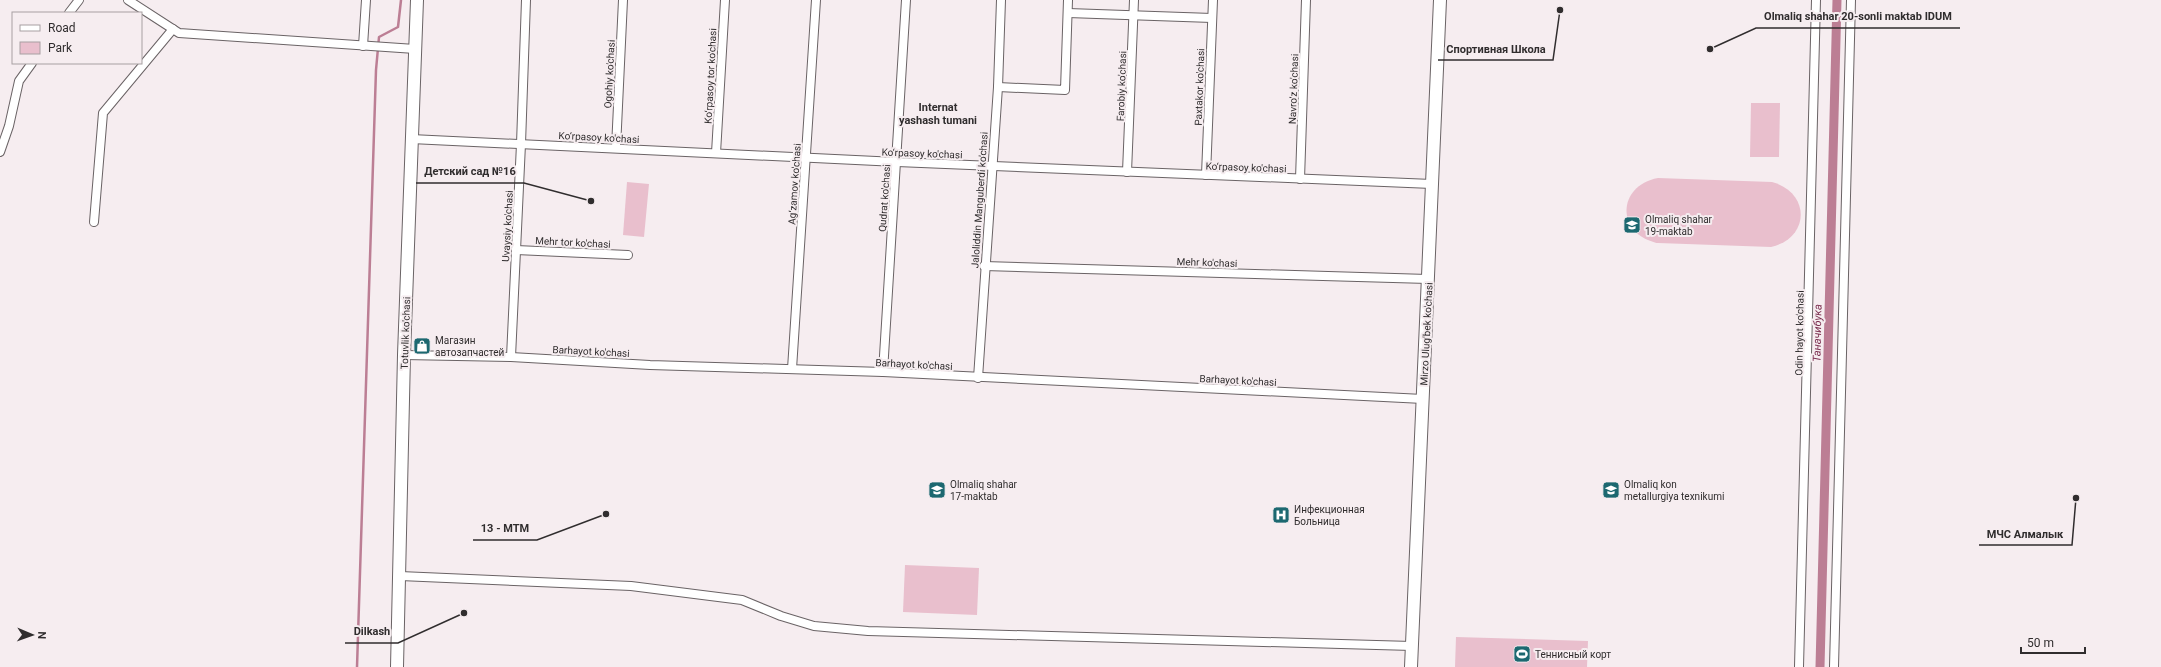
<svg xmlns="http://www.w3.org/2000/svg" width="2161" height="667" font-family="Roboto,sans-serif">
<rect width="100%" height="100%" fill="#f6edf0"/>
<g fill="#e9bfcd">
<polygon points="1751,103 1780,103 1779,157 1750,157"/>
<path d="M 1658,178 L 1772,182 C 1811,193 1810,238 1771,247 L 1658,243 C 1616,235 1616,186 1658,178 Z"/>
<polygon points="627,182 649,184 644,237 623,235"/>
<polygon points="905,565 979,568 977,615 903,612"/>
<polygon points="1456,637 1588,641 1587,667 1455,667"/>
</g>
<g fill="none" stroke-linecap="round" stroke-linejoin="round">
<polyline stroke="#bc7e94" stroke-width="2.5" points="357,667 376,70 379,37 398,27 401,0"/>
<polyline stroke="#bc7e94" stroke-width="9" points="1820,667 1837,0"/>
<g stroke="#6a6365" stroke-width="10">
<g id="minor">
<polyline points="128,0 179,33 415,49"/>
<polyline points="69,13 79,0"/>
<polyline points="1068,13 1212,18"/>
<polyline points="363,46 366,0"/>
<polyline points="998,87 1065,90 1068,0"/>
<polyline points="411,139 897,162 1432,184"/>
<polyline points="616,148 623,0"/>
<polyline points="0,152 9,126 19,81 32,63"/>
<polyline points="716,153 725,0"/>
<polyline points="1127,172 1134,0"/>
<polyline points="1206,175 1213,0"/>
<polyline points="1300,179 1306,0"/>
<polyline points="94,222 103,113 173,29"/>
<polyline points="516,250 628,255"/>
<polyline points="984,266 1428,279"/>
<polyline points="404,355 511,357 650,365 883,372 1423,399"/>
<polyline points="511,357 521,144 526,0"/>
<polyline points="792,369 816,0"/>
<polyline points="883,372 906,0"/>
<polyline points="978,378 998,87 1001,0"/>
<polyline points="400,576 631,586 742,600 781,616 814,626 868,631 1412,646"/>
<polyline points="1799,667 1816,0"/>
<polyline points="1834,667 1851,0"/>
</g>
</g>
<g stroke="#6a6365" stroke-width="14">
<g id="secondary">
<polyline points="397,667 404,355 417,0"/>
<polyline points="1411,667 1440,0"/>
</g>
</g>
<use href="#minor" stroke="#fff" stroke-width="8"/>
<use href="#secondary" stroke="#fff" stroke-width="12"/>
</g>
<defs>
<g id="school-square" transform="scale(0.9)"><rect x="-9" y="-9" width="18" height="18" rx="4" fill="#1c6870" stroke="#f6edf0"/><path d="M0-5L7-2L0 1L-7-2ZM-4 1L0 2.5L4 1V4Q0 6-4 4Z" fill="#fff"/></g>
<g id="shop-square" transform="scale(0.9)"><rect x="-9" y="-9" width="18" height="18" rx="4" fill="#1c6870" stroke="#f6edf0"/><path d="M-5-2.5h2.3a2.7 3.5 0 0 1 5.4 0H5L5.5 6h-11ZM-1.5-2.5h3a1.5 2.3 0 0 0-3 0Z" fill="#fff"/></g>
<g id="university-square" transform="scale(0.9)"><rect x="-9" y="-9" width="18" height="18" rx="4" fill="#1c6870" stroke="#f6edf0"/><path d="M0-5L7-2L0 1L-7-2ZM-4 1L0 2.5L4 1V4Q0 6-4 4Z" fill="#fff"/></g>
<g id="hospital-square" transform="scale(0.9)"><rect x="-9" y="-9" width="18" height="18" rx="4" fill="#1c6870" stroke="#f6edf0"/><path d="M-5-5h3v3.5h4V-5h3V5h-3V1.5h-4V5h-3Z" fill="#fff"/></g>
<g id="stadium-square" transform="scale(0.9)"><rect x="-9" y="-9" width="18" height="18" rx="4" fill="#1c6870" stroke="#f6edf0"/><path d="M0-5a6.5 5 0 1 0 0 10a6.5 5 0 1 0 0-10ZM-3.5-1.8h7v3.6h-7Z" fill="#fff"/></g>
</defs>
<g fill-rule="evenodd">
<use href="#school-square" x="1632" y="225"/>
<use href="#shop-square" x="422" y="346"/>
<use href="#school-square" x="937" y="490"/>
<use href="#university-square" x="1611" y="490"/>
<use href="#hospital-square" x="1281" y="515"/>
<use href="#stadium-square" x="1522" y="654"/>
</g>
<g text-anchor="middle" stroke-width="4" stroke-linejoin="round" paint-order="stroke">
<g font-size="10" fill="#302d2e" stroke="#f6edf0">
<text transform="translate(609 74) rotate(-87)" y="4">Ogohiy ko'chasi</text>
<text transform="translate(710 76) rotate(-87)" y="4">Ko‘rpasoy tor ko'chasi</text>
<text transform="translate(1121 86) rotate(-88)" y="4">Farobiy ko'chasi</text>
<text transform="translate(1199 87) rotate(-88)" y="4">Paxtakor ko'chasi</text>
<text transform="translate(1293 89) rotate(-88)" y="4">Navro‘z ko'chasi</text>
<text transform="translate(599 137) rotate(3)" y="4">Ko‘rpasoy ko'chasi</text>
<text transform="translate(922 153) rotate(2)" y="4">Ko‘rpasoy ko'chasi</text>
<text transform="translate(1246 167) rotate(2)" y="4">Ko‘rpasoy ko'chasi</text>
<text transform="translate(794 184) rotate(-86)" y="4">Ag‘zamov ko'chasi</text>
<text transform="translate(884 198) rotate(-86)" y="4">Qudrat ko'chasi</text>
<text transform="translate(979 200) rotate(-86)" y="4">Jaloliddin Manguberdi ko'chasi</text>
<text transform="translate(507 226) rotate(-87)" y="4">Uvaysiy ko'chasi</text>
<text transform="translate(573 242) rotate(3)" y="4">Mehr tor ko'chasi</text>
<text transform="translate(1207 262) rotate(2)" y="4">Mehr ko'chasi</text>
<text transform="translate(405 333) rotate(-88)" y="4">Totuvlik ko'chasi</text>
<text transform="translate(1799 333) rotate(-89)" y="4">Odin hayot ko'chasi</text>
<text transform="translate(1426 334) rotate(-87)" y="4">Mirzo Ulug'bek ko'chasi</text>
<text transform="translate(591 351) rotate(3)" y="4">Barhayot ko'chasi</text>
<text transform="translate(914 364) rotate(3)" y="4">Barhayot ko'chasi</text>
<text transform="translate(1238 380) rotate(3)" y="4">Barhayot ko'chasi</text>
</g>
<g font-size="10" fill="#302d2e" stroke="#f6edf0" text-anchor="start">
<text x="1645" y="223">Olmaliq shahar<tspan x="1645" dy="12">19-maktab</tspan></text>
<text x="435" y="344">Магазин<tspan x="435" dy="12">автозапчастей</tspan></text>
<text x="950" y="488">Olmaliq shahar<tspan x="950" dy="12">17-maktab</tspan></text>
<text x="1624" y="488">Olmaliq kon<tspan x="1624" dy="12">metallurgiya texnikumi</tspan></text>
<text x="1294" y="513">Инфекционная<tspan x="1294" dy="12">Больница</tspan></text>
<text x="1535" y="658">Теннисный корт</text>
</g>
<g font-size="11" font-weight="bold" fill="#302d2e" stroke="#f6edf0">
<text x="938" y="111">Internat<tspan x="938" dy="13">yashash tumani</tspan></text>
</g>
<g font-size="11" font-style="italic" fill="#7b2e4f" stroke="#f6edf0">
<text transform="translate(1817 333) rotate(-89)" y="4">Таначибука</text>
</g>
</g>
<path fill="none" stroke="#302d2e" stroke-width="1.5" d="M1710 49L1756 28H1960M1560 10L1553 60H1438M591 201L524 183H416M606 514L537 540H473M2076 498L2072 545H1979M464 613L398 643H345"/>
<g fill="#302d2e" stroke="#f6edf0" stroke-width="1.5">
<circle cx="1710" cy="49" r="4"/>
<circle cx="1560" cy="10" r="4"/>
<circle cx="591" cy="201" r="4"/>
<circle cx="606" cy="514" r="4"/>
<circle cx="2076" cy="498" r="4"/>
<circle cx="464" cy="613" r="4"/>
</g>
<g font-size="11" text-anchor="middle" font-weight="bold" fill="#302d2e" stroke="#f6edf0" stroke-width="4" stroke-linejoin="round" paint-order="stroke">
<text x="1858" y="20">Olmaliq shahar 20-sonli maktab IDUM</text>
<text x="1496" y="53">Спортивная Школа</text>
<text x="470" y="175">Детский сад №16</text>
<text x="505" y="532">13 - MTM</text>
<text x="2025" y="538">МЧС Алмалык</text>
<text x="372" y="635">Dilkash</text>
</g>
<rect x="12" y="12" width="130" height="52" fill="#f6edf0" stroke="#a7a0a2"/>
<rect x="20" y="25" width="20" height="6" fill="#ffffff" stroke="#a7a0a2"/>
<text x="48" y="32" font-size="12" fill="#302d2e">Road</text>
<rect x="20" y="42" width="20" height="12" fill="#e9bfcd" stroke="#a7a0a2"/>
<text x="48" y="52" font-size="12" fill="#302d2e">Park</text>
<g transform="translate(32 635) rotate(92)" stroke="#f6edf0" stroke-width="3" paint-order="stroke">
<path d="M0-3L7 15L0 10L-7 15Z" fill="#302d2e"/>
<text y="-6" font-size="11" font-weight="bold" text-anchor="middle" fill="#302d2e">N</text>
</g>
<path d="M2021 647v6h64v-6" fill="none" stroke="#302d2e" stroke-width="2"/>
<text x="2027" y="647" font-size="12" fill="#302d2e" stroke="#f6edf0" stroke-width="3" paint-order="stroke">50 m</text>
</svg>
